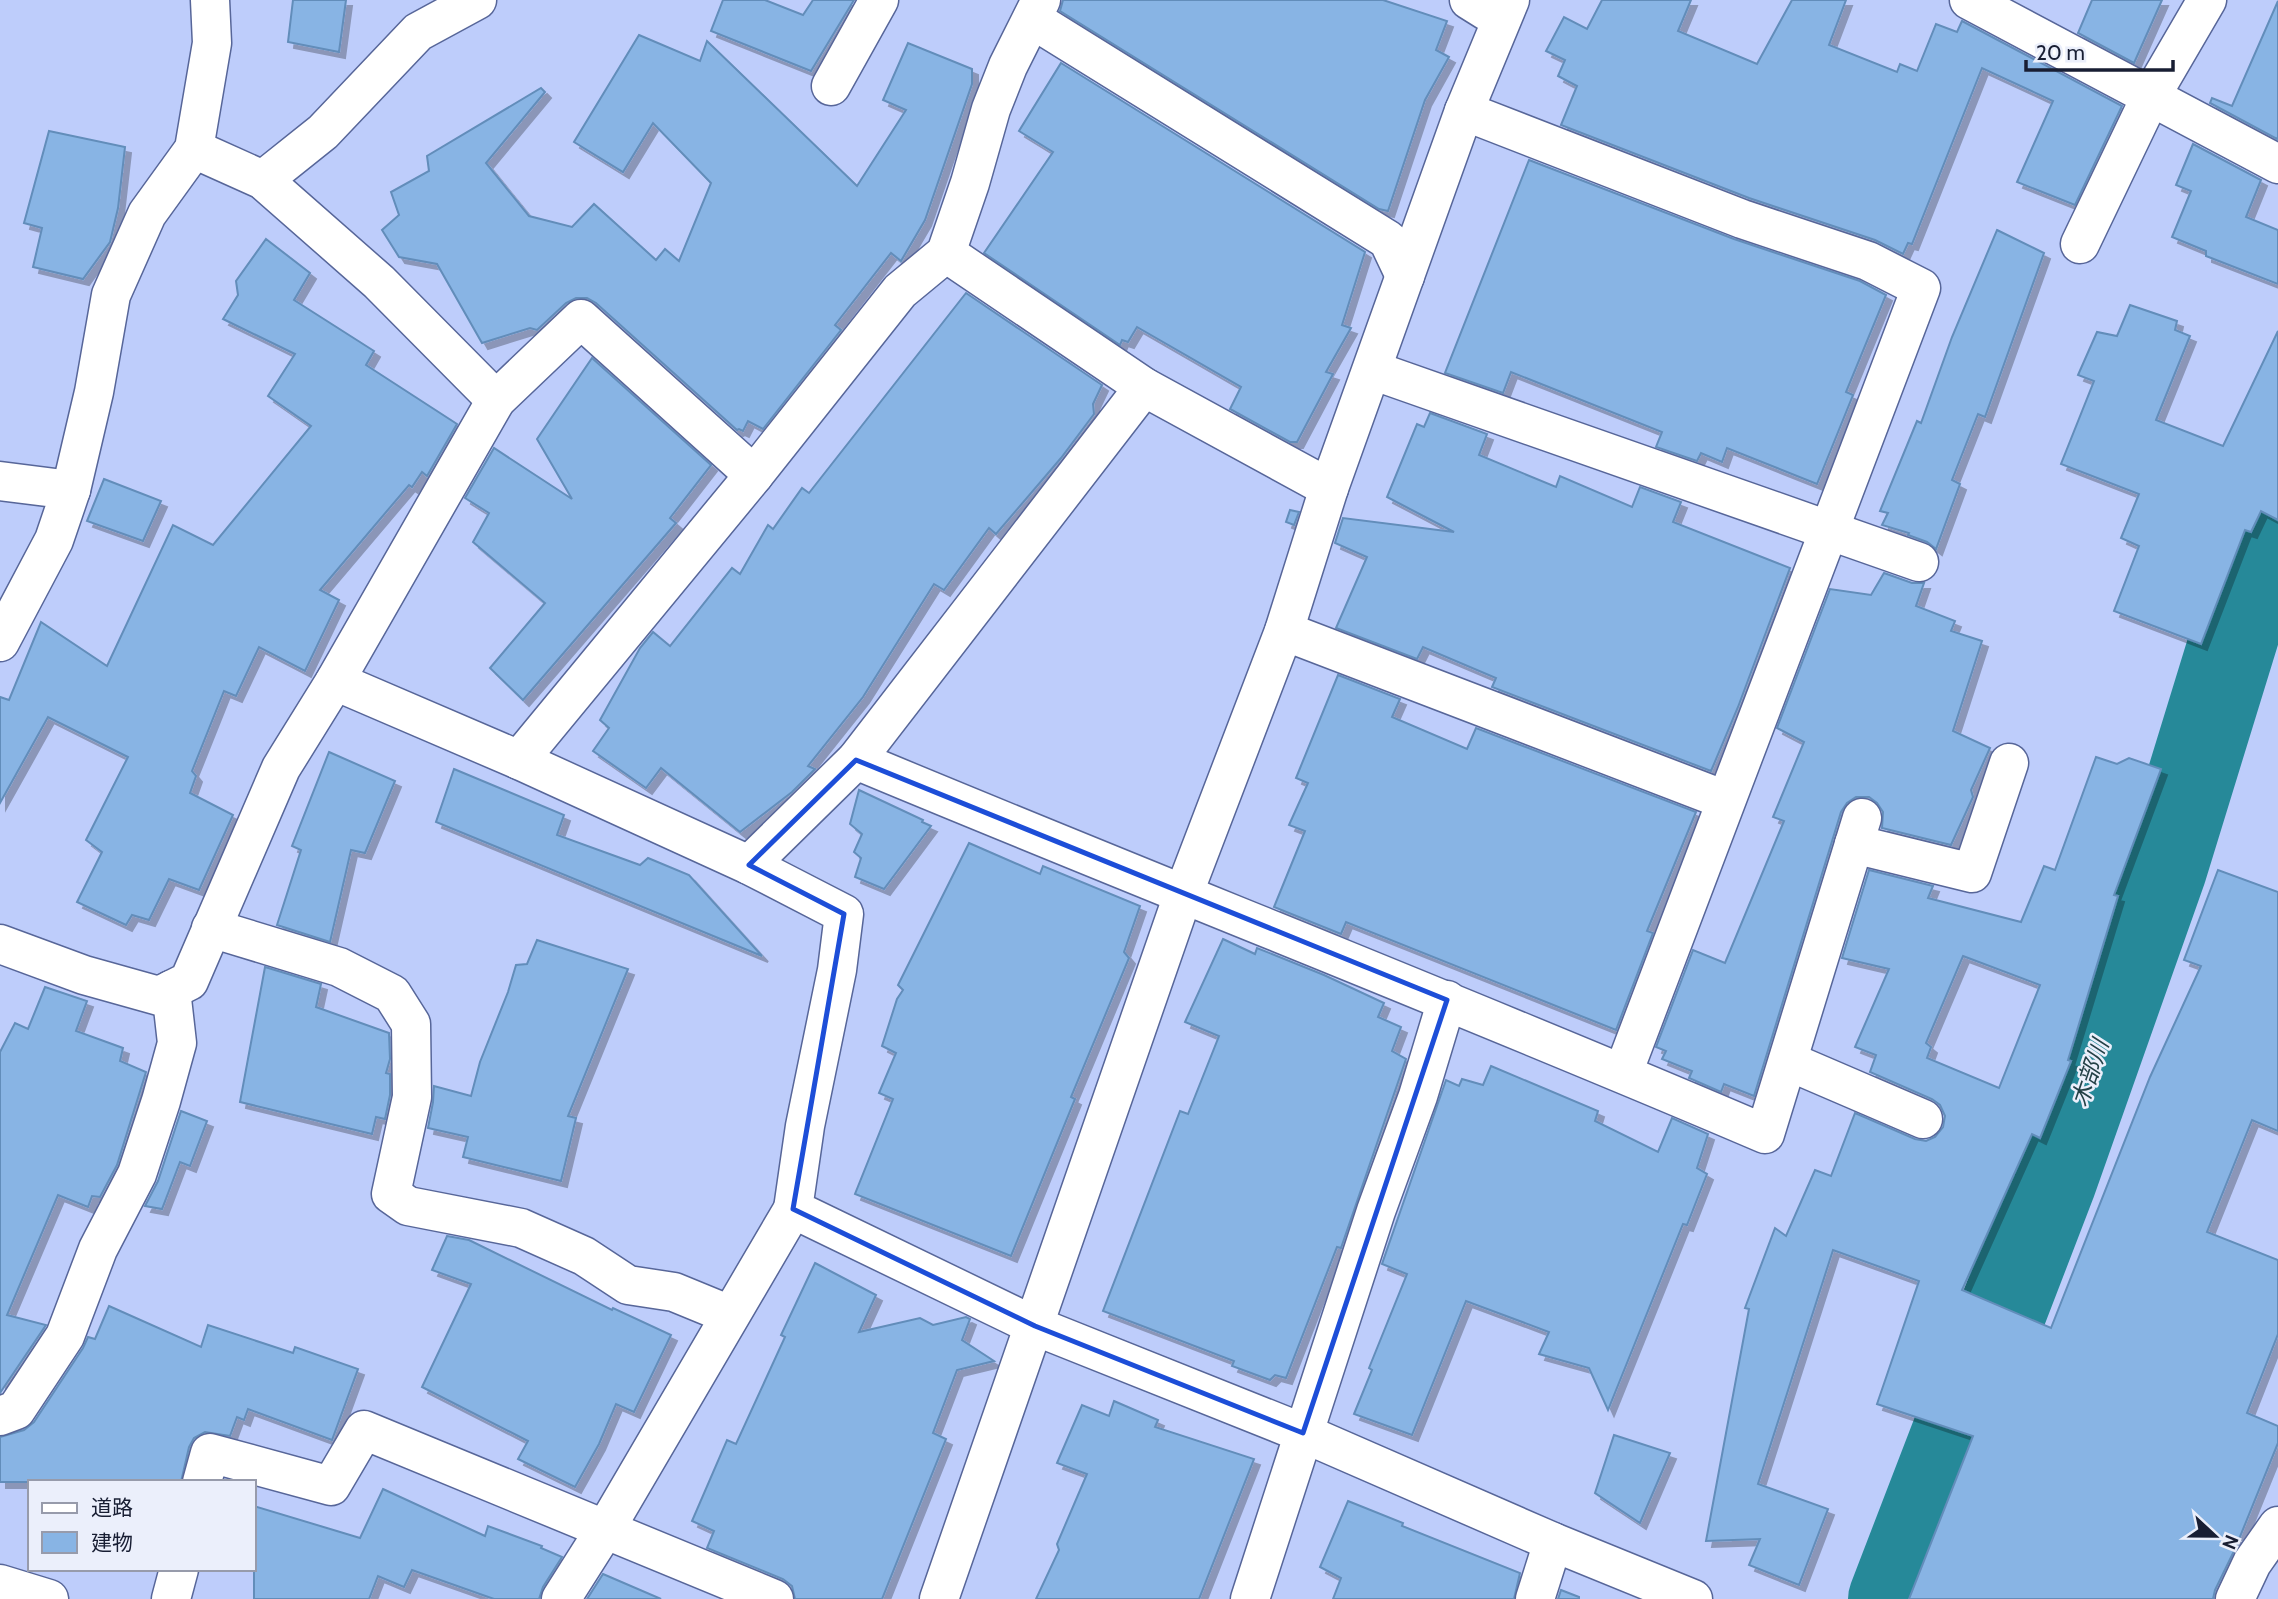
<svg xmlns="http://www.w3.org/2000/svg" width="2278" height="1599" font-family="Cabin,'Noto Sans JP',sans-serif">
<defs>
<filter id="shadow"><feDropShadow dx="6" dy="6" stdDeviation="0" flood-color="#0004"/></filter>
</defs>
<rect width="100%" height="100%" fill="#becdfb"/>
<g fill="none" stroke-linecap="round" stroke-linejoin="round">
<polyline stroke="#268999" stroke-width="88" points="1892,1599 2052,1183 2163,869 2242,612 2278,544"/>
</g>
<g fill="#88b4e4" stroke="#628dba" stroke-width="2" fill-rule="evenodd" filter="url(#shadow)">
<polygon points="293,0 346,0 339,52 288,42"/>
<polygon points="723,0 765,0 803,15 813,0 854,0 811,71 711,31"/>
<polygon points="1063,0 1383,0 1447,21 1436,50 1449,57 1425,100 1388,211 1379,209 1060,11"/>
<polygon points="1602,0 1691,0 1678,31 1757,64 1792,0 1846,0 1829,45 1897,72 1900,64 1917,71 1936,24 1957,32 1962,21 2122,106 2075,205 2017,182 2053,101 1982,68 1912,244 1908,243 1903,254 1875,240 1749,198 1561,125 1577,86 1558,76 1565,60 1546,51 1564,17 1587,29"/>
<polygon points="2092,0 2162,0 2134,63 2078,33"/>
<polygon points="2278,1 2278,137 2277,139 2210,103 2212,98 2232,106"/>
<polygon points="639,35 700,61 707,41 857,186 906,110 883,100 908,43 972,69 972,84 925,220 901,261 891,253 835,325 841,330 763,429 748,421 743,431 739,429 737,430 596,303 587,298 576,298 566,303 537,330 530,328 482,343 437,264 399,257 382,230 399,215 391,192 429,171 427,156 541,88 545,92 486,163 529,216 572,227 594,204 656,260 665,249 679,261 711,183 653,123 623,172 574,142"/>
<polygon points="1061,63 1365,252 1342,325 1351,328 1326,372 1333,374 1297,442 1290,442 1230,409 1241,387 1137,327 1128,342 1122,340 1120,345 984,253 1053,152 1019,131"/>
<polygon points="49,131 125,147 118,208 110,242 83,279 33,267 42,228 24,223"/>
<polygon points="2193,144 2261,180 2246,217 2278,230 2278,284 2206,256 2206,251 2172,237 2191,191 2176,185"/>
<polygon points="1529,160 1734,239 1860,281 1886,295 1846,392 1853,395 1817,484 1727,448 1722,462 1701,453 1697,461 1656,447 1662,432 1511,372 1503,393 1445,373"/>
<polygon points="1997,230 2044,253 1985,417 1978,414 1952,480 1960,484 1936,549 1927,542 1908,535 1909,533 1882,525 1888,513 1880,511 1917,421 1921,423 1952,337"/>
<polygon points="266,239 310,273 294,300 374,351 366,365 457,424 427,476 422,472 412,487 409,485 320,590 339,600 305,671 259,647 236,696 224,691 192,771 196,776 190,793 233,815 199,890 169,879 149,920 132,915 126,925 77,902 102,852 86,840 128,757 48,717 0,803 0,697 9,700 41,622 107,666 173,525 213,545 311,426 268,396 295,354 223,319 238,295 236,281"/>
<polygon points="966,293 1102,385 1093,404 1094,414 1061,458 996,534 989,528 944,590 934,584 863,697 808,766 815,769 792,792 740,832 661,768 646,788 593,751 609,728 600,720 640,648 653,632 670,646 732,568 740,574 768,525 773,529 802,488 809,493"/>
<polygon points="2130,305 2177,321 2175,330 2190,336 2156,420 2223,446 2278,331 2278,520 2261,511 2251,532 2245,530 2201,644 2114,611 2139,546 2121,538 2139,494 2061,464 2094,381 2078,375 2097,332 2117,336"/>
<polygon points="592,358 711,465 670,518 676,523 523,700 490,668 545,603 473,542 489,513 465,498 494,448 572,499 537,439"/>
<polygon points="1430,413 1487,434 1479,455 1556,487 1560,476 1632,507 1640,487 1681,502 1673,522 1790,568 1738,707 1711,771 1492,687 1496,678 1423,647 1417,659 1336,628 1367,557 1335,543 1343,518 1454,532 1387,497 1417,424 1424,427"/>
<polygon points="104,479 161,501 143,541 87,521"/>
<polygon points="1290,510 1299,512 1294,525 1286,522"/>
<polygon points="1884,573 1912,583 1924,583 1916,606 1955,621 1951,631 1982,641 1953,731 1990,748 1971,790 1973,797 1951,845 1882,828 1883,812 1877,803 1869,797 1856,797 1847,803 1841,812 1754,1096 1724,1084 1721,1092 1689,1078 1692,1071 1662,1059 1666,1051 1656,1047 1693,950 1725,963 1784,821 1773,817 1804,742 1777,728 1830,589 1871,595"/>
<polygon points="1338,675 1400,699 1392,717 1467,749 1476,728 1696,812 1647,931 1653,933 1616,1030 1346,922 1341,934 1274,907 1305,831 1289,825 1308,783 1296,778"/>
<polygon points="329,752 395,781 365,853 351,850 330,942 277,925 301,850 292,846"/>
<path d="M 2096,757 L 2117,764 L 2129,758 L 2161,769 L 2114,895 L 2118,896 L 2068,1060 L 2071,1061 L 2040,1138 L 2032,1134 L 1962,1290 L 2051,1328 L 2150,1077 L 2201,966 L 2184,960 L 2218,870 L 2278,892 L 2278,1131 L 2252,1120 L 2207,1232 L 2278,1260 L 2278,1334 L 2247,1413 L 2278,1426 L 2278,1443 L 2235,1549 L 2215,1590 L 2213,1599 L 1909,1599 L 1973,1436 L 1877,1404 L 1919,1281 L 1833,1250 L 1758,1484 L 1828,1509 L 1799,1585 L 1749,1565 L 1760,1539 L 1706,1541 L 1749,1309 L 1745,1308 L 1775,1228 L 1786,1236 L 1815,1170 L 1831,1176 L 1855,1113 L 1915,1139 L 1926,1141 L 1935,1137 L 1943,1127 L 1945,1116 L 1940,1105 L 1932,1099 L 1870,1072 L 1876,1055 L 1855,1047 L 1889,969 L 1842,958 L 1869,870 L 1933,886 L 1928,898 L 2021,922 L 2044,866 L 2055,870 ZM 1963,956 L 2040,985 L 1999,1088 L 1927,1058 L 1931,1047 L 1926,1043 Z"/>
<polygon points="454,769 564,815 557,835 640,865 648,858 689,875 762,956 436,822"/>
<polygon points="859,790 923,820 922,822 931,826 884,889 855,877 861,858 854,852 862,834 850,824"/>
<polygon points="969,843 1040,874 1043,866 1140,906 1124,952 1129,958 1071,1097 1075,1099 1011,1256 855,1194 893,1099 879,1093 896,1053 882,1046 897,999 903,990 898,985"/>
<polygon points="1223,939 1255,954 1257,948 1324,975 1384,1003 1378,1017 1401,1027 1392,1051 1406,1059 1341,1248 1337,1247 1286,1378 1275,1375 1270,1380 1232,1366 1234,1361 1103,1311 1180,1111 1188,1114 1219,1036 1185,1022"/>
<polygon points="537,940 628,969 568,1116 576,1118 561,1181 463,1157 468,1137 428,1128 433,1102 434,1086 471,1096 480,1062 508,992 516,965 527,964"/>
<polygon points="265,967 321,984 316,1007 389,1033 390,1059 386,1073 390,1074 390,1095 385,1119 376,1117 372,1134 240,1102"/>
<polygon points="45,987 87,1001 76,1031 123,1048 120,1061 146,1072 117,1165 100,1197 92,1196 88,1207 58,1195 7,1315 46,1325 0,1393 0,1052 15,1023 28,1029"/>
<polygon points="1491,1066 1598,1111 1595,1121 1658,1152 1672,1118 1708,1134 1697,1168 1707,1174 1687,1225 1683,1224 1608,1410 1589,1368 1539,1354 1549,1332 1466,1301 1412,1435 1354,1414 1372,1370 1369,1368 1407,1274 1382,1264 1446,1080 1459,1086 1462,1079 1483,1085"/>
<polygon points="181,1111 207,1121 190,1166 180,1162 162,1209 145,1206 158,1181"/>
<polygon points="447,1236 469,1240 612,1310 613,1308 671,1335 634,1412 616,1404 599,1444 575,1487 518,1459 528,1441 422,1387 471,1284 432,1270"/>
<polygon points="815,1263 876,1295 859,1332 920,1318 933,1325 966,1317 970,1319 962,1340 994,1361 957,1370 933,1433 946,1439 882,1599 795,1599 792,1586 783,1579 707,1548 714,1531 692,1521 727,1440 736,1444 785,1337 781,1335"/>
<polygon points="109,1306 201,1347 208,1325 293,1353 295,1347 358,1369 332,1440 248,1409 244,1420 237,1417 230,1436 205,1432 194,1438 189,1447 181,1482 0,1482 0,1437 24,1430 34,1422 83,1348 88,1337 95,1339"/>
<polygon points="1114,1401 1158,1420 1155,1427 1254,1459 1199,1599 1036,1599 1059,1550 1057,1544 1087,1474 1057,1463 1082,1405 1109,1416"/>
<polygon points="1614,1435 1670,1453 1640,1523 1595,1493"/>
<polygon points="383,1489 485,1536 488,1526 542,1546 541,1548 562,1557 543,1587 539,1599 494,1599 412,1570 404,1587 378,1576 369,1599 254,1599 254,1506 360,1538"/>
<polygon points="1348,1501 1403,1523 1402,1526 1520,1573 1514,1599 1333,1599 1341,1578 1320,1567"/>
<polygon points="603,1574 661,1599 587,1599"/>
<polygon points="1561,1590 1579,1597 1579,1599 1558,1599"/>
</g>
<g fill="none" stroke-linecap="round" stroke-linejoin="round">
<g stroke="#576699" stroke-width="41">
<g id="minor">
<polyline points="1969,0 2278,164"/>
<polyline points="1032,19 1388,240 1405,276"/>
<polyline points="831,86 879,0"/>
<polyline points="1464,111 1742,219 1868,261 1921,288 1623,1073"/>
<polyline points="194,149 263,180 379,282 496,400"/>
<polyline points="263,180 323,132 418,32 477,0"/>
<polyline points="2080,244 2151,96 2207,0"/>
<polyline points="1372,370 1919,562"/>
<polyline points="0,481 71,490 54,540 0,642"/>
<polyline points="71,490 94,392 111,295 147,214 194,149 212,43 210,0"/>
<polyline points="1284,631 1725,800"/>
<polyline points="335,681 519,760 754,475 900,291 946,253 970,183 991,109 1008,66 1041,0"/>
<polyline points="519,760 749,865 844,914 837,970 805,1126 793,1209 1035,1326 1303,1433 1553,1542 1693,1599"/>
<path d="M 856,760 C 1158,886 1464,1005 1765,1134 L 1862,818"/>
<polyline points="1854,844 1972,873 2009,763"/>
<polyline points="749,865 856,760 1144,387"/>
<polyline points="211,928 339,967 392,994 411,1024 412,1097 391,1194 408,1206 521,1228 584,1256 628,1285 674,1292 730,1315"/>
<polyline points="0,944 84,975 159,996 189,981 281,768 335,681 496,400 581,319 754,475"/>
<polyline points="1788,1061 1923,1119"/>
<polyline points="0,1416 16,1410 65,1336 98,1249 137,1174 161,1101 177,1043 171,990"/>
<polyline points="202,1482 210,1453 331,1486 364,1430 774,1599"/>
<polyline points="0,1584 49,1599"/>
<polyline points="171,1599 179,1569"/>
<polyline points="561,1599 606,1528 793,1209"/>
<polyline points="939,1599 1183,895 1284,631 1329,488"/>
<polyline points="1250,1599 1376,1211 1418,1096 1447,1000"/>
<polyline points="1535,1599 1553,1542"/>
<polyline points="2235,1599 2252,1563 2278,1526"/>
</g>
</g>
<g stroke="#576699" stroke-width="41">
<g id="tertiary">
<polyline points="1469,0 1501,20"/>
<polyline points="946,253 1144,387 1329,488 1464,111 1510,0"/>
</g>
</g>
<use href="#minor" stroke="#fff" stroke-width="38"/>
<use href="#tertiary" stroke="#fff" stroke-width="38"/>
</g>
<path fill="none" stroke="#1d4ed8" stroke-width="5" stroke-linejoin="round" d="M 856,760 L 1447,1000 L 1303,1433 L 1035,1326 L 793,1209 L 844,914 L 749,865 Z"/>
<g text-anchor="middle" stroke-width="5" stroke-linejoin="round" paint-order="stroke">
<g font-size="23" font-style="italic" fill="#244147" stroke="#ebeffb">
<text transform="translate(2090 1073) rotate(-71)" y="8">木部川</text>
</g>
</g>
<rect x="28" y="1480" width="228" height="91" fill="#ebeffb" stroke="#979bab" stroke-width="2"/>
<rect x="42" y="1503" width="35" height="10" fill="#ffffff" stroke="#979bab" stroke-width="2"/>
<text x="91" y="1515" font-size="21" fill="#181e33">道路</text>
<rect x="42" y="1532" width="35" height="21" fill="#88b4e4" stroke="#979bab" stroke-width="2"/>
<text x="91" y="1550" font-size="21" fill="#181e33">建物</text>
<g transform="translate(2215 1536) rotate(112)" stroke="#ebeffb" stroke-width="5" paint-order="stroke">
<path d="M0-5L12 26L0 18L-12 26Z" fill="#181e33"/>
<text y="-10" font-size="19" font-weight="bold" text-anchor="middle" fill="#181e33">N</text>
</g>
<path d="M2026 60v10h147v-10" fill="none" stroke="#181e33" stroke-width="3.5"/>
<text x="2036" y="60" font-size="21" fill="#181e33" stroke="#ebeffb" stroke-width="5" paint-order="stroke">20 m</text>
</svg>
